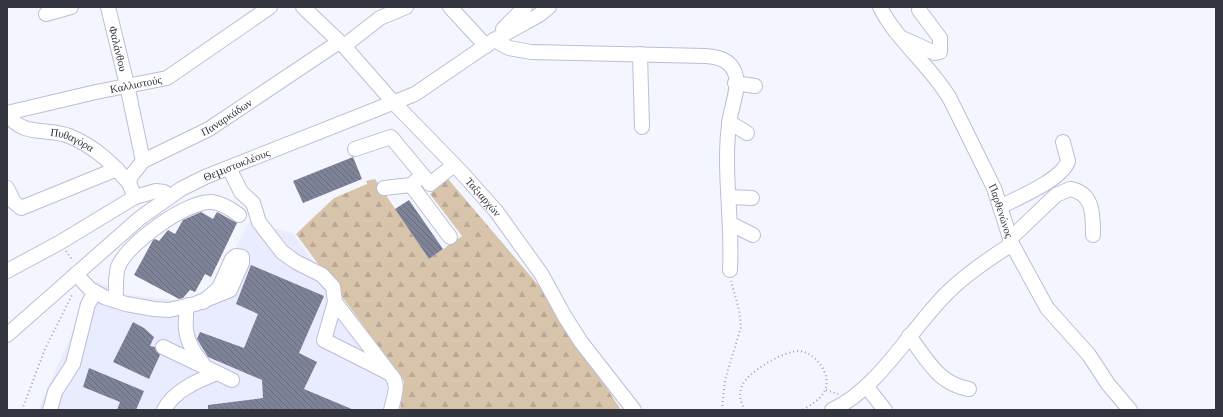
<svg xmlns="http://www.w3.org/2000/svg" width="1223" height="417" font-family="'Libre Baskerville',serif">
<defs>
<pattern id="forest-firs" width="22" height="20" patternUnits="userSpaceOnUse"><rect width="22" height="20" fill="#d8c3ab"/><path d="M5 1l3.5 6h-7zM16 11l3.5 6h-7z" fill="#baa894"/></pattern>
<pattern id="building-back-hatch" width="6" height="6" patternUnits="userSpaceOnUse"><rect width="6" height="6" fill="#7f8397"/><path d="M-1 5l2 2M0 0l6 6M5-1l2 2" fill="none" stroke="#696c7d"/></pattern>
</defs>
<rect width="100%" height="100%" fill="#f4f6ff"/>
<polygon fill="#e8ecfe" points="249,222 293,233 402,382 398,410 38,410 95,281 128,295 184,301 205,290 221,276"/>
<polygon fill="url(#forest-firs)" points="375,179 429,259 462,236 430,194 448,179 545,293 621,410 400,410 404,381 296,234 334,198 367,184 366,181"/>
<g fill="url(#building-back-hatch)">
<polygon points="353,157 362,179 303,203 293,181"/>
<polygon points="409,200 443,249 429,259 395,209"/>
<polygon points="201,212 213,219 217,212 237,223 211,277 205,274 195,292 190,290 183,298 179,299 134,275 153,240 155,239 159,241 168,230 175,234 183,220"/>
<polygon points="251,265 324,296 299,353 317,362 304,389 354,410 208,410 208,405 263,398 262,380 208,357 197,339 200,332 244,348 258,314 236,304"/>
<polygon points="133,322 144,328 154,337 150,346 155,347 160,355 149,379 113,362"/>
<polygon points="89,368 144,391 136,410 117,410 120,402 83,387"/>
</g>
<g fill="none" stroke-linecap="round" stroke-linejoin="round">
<g stroke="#bbbfd5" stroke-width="16">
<g id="minor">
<path id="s1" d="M 108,7 L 127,85 L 143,161"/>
<path id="s2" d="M 303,7 L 344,46 L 394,103 L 463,174 L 496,211 L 542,275 L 565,317 L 581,342 L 634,410"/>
<polyline points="450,7 486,46"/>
<path id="s3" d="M 880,7 C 896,40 932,67 950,99 L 994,188 L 1012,244 L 1047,308 L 1089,355 L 1108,384 L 1130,410"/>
<polyline points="46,14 71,7"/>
<polyline points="503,29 525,7"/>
<polyline points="904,39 935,53 940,52 940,38 919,10"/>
<path d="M 494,40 L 509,48 L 531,52 L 706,56 C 719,57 730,60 735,73 C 740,86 732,105 730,118 C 722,166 733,220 730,270"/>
<polyline points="344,46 380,18 406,7"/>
<polyline points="640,54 642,127"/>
<polyline points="735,83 755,86"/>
<path id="s4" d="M 7,113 L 96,92 L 167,78 L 270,7"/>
<path id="s5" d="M 7,113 C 22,138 47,127 69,136 C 94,146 112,163 129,183"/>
<polyline points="729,122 747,133"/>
<polyline points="355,149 391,137 430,184 454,165"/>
<path d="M 229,168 L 241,192 L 253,203 L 259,222 L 282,252 L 296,262 L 322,275 L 333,287 L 335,302 L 324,340 L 389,373 C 401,383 394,396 391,410"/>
<polyline points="411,185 450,237"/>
<polyline points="7,188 14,202 21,208 117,169"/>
<polyline points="384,188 411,185 418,179"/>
<path id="s6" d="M 135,197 L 129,183 L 131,176 L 143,161 L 209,129 L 339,42"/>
<polyline points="730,197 752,198"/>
<path d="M 1000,207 C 1017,198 1062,180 1068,161 L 1063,142"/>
<polyline points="731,224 753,235"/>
<path d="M 1010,239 L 1056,195 L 1070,189 C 1094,193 1093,216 1093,235"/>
<polyline points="7,271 59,243 135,197 156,191 164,192 170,196"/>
<polyline points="76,274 90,289 104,297 126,304 154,309 169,310 195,304 230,290 242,263 242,257 236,256 232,259 219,288 203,302"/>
<path d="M 116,301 C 116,290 115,278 118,267 C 126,245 187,200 212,202 C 222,203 231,209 239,215"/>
<polyline points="335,302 388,371"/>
<path d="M 189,305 C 186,308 186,312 186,317 C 184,336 191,350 203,364"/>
<path id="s7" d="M 7,335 L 140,218 L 181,189 L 205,177 L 415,94 L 494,40 L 539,15 L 549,7"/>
<path d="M 909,336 C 927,359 938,384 969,389"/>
<polyline points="163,347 232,380"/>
<polyline points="866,386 885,410"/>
<polyline points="50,410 55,392 73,364 88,304 95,292"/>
<path d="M 164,410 C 173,391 199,380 217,373"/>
<path d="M 832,410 C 879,388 910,330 947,293 C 966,274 990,258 1012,244"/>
</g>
</g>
<g stroke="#a4a6af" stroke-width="2" stroke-dasharray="1 3" stroke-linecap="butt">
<polyline points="66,251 73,261"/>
<polyline points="826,390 838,394"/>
<polyline points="22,410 45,349 73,293"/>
<polyline points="722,410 725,380 741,327 739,310 731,281"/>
<path d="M 745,410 C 741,403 738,394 742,386 C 747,372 785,350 800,351 C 816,353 832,375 825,390 C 822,398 810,406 802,410"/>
</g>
<use href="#minor" stroke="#fff" stroke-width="14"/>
</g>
<g text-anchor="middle" stroke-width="3" stroke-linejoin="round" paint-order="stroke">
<g font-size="11" fill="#34363f" stroke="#fff">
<text dy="4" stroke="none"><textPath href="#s1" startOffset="43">Φαλάνθου</textPath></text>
<text dy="4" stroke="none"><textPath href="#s4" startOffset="132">Καλλιστούς</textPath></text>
<text dy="4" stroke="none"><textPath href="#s6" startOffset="136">Παναρκάδων</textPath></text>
<text dy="4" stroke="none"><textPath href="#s5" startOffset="73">Πυθαγόρα</textPath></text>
<text dy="4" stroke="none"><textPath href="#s7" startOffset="288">Θεμιστοκλέους</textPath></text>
<text dy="4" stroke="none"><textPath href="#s2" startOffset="262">Ταξιαρχών</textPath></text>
<text dy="4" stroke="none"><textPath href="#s3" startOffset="239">Παρθενώνος</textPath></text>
</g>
</g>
<rect width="1223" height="417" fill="none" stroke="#34363f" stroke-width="16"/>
</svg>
